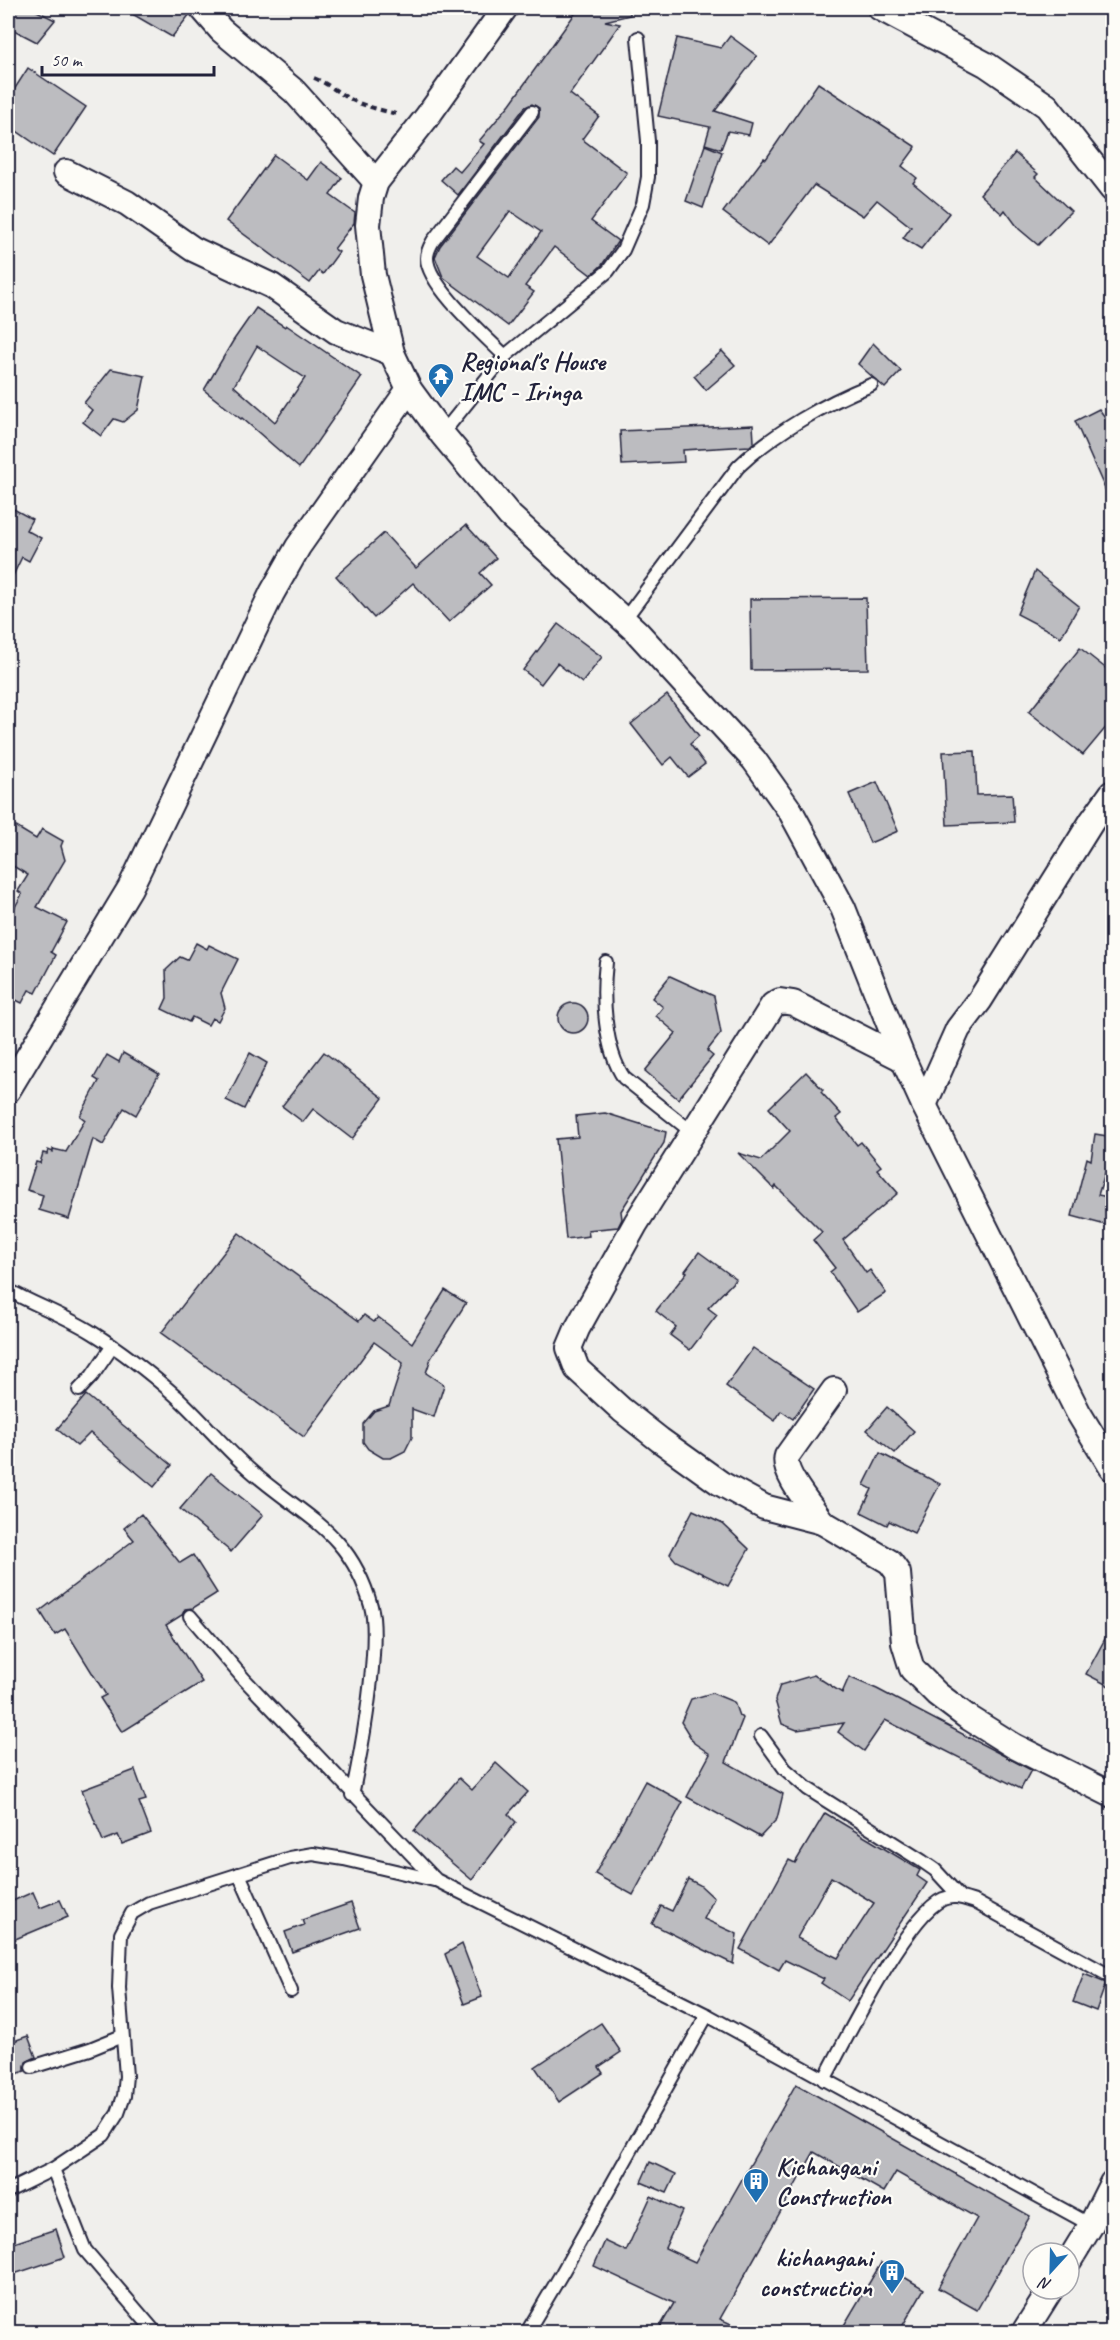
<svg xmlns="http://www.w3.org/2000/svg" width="1120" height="2340" font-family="Caveat,sans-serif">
<rect width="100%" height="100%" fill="#f0efec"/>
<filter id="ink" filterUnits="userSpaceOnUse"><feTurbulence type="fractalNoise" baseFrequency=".0167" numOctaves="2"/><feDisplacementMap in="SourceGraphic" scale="12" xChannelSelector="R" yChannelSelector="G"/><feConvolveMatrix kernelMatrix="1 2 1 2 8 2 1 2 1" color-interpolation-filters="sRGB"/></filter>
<g filter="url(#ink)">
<g fill="#bcbcc0" stroke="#22223b" stroke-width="1.5" fill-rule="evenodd">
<polygon points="8,8 31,8 55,20 37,42 8,27"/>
<polygon points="122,8 180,8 190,14 172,37"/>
<path d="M 579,8 L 630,8 L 630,15 L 605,21 L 620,24 L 570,94 L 599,116 L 582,139 L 627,173 L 591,221 L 618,241 L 602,265 L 591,275 L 554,247 L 525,286 L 534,292 L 508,326 L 443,277 L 435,257 L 440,246 L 539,117 L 539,108 L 532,104 L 525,107 L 458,195 L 441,180 L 453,166 L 460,172 L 484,144 L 479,141 L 510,104 ZM 510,211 L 541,232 L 509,278 L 477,256 Z"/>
<polygon points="730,36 757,56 715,111 752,123 749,135 728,131 721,149 705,144 710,127 658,116 677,38 721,48"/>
<polygon points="28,68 86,107 53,156 8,125 8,99"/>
<polygon points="818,83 916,147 902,166 917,178 913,183 949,213 921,249 903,238 911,227 877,200 863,216 814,185 768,246 723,212 764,158 766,159"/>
<polygon points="705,145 722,152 703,208 686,201"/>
<polygon points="1015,153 1038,174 1035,177 1071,211 1038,245 1019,229 1005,210 1002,214 980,194"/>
<polygon points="274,155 308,180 321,162 342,178 330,195 355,213 354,223 334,249 339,252 323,274 319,271 310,283 226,221"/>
<path d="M 256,308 L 285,327 L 286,325 L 362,377 L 299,468 L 242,418 L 241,419 L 204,390 L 233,341 ZM 257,346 L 305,378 L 275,422 L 234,386 Z"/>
<polygon points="873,343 901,371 885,388 858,364"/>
<polygon points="722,351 735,365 706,390 694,376"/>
<polygon points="111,369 145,376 138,410 123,422 114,419 101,436 83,422 92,410 84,403"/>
<polygon points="1099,409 1113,428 1113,507 1075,421"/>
<polygon points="753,425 754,442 750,446 683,450 684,462 622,465 620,431"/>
<polygon points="8,506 32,519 26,530 41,538 29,561 22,557 8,586"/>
<polygon points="466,525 496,558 480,573 491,585 449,622 413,583 374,618 336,576 384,533 416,568"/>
<polygon points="1035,571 1079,606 1061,637 1017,614"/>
<polygon points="866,598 868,669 751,670 750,599"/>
<polygon points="558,624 602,657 582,683 557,663 541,684 523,670"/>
<polygon points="1080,648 1113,674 1113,719 1083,755 1029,712"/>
<polygon points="667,695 699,736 690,744 705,764 688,777 672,757 663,765 631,724"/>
<polygon points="975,751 977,795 1012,794 1014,822 947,825 943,752"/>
<polygon points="877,782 898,831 870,843 849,794"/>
<polygon points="8,822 36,839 42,829 63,841 61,846 65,860 37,907 67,922 51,952 56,955 36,993 29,990 22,1003 8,996 8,920 22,894 18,891 28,875 8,863"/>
<polygon points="196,943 207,949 209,945 238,959 221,993 225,1008 218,1021 212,1018 208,1025 192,1017 189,1022 162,1009 167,998 166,970 180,957 187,960"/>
<polygon points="670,976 714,996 721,1033 707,1051 713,1056 678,1099 645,1071 676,1033 656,1016 663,1007 652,998"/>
<circle cx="573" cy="1018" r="15"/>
<polygon points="324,1052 383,1098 352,1139 313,1109 303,1122 282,1106"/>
<polygon points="123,1053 159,1074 136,1115 124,1108 103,1145 93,1139 69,1219 39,1210 43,1195 27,1190 36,1162 40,1163 43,1153 47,1154 48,1150 53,1152 53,1149 66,1152 85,1120 80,1116 99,1081 94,1078 107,1055 119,1062"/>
<polygon points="250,1053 267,1063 244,1109 226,1100"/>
<polygon points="806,1072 823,1090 821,1092 841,1114 836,1118 857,1145 861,1142 881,1166 877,1169 898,1193 843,1240 866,1273 870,1270 886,1293 857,1312 830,1272 835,1268 813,1240 822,1232 776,1186 774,1189 738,1153 761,1160 790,1131 769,1108"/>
<polygon points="605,1113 666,1132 664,1143 621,1211 622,1219 618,1227 588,1230 589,1236 566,1239 556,1139 578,1137 576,1116"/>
<polygon points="1095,1134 1113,1137 1113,1148 1098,1195 1113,1198 1113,1227 1072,1216 1087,1158 1091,1160"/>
<polygon points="239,1233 359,1321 364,1315 374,1322 378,1317 412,1343 445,1290 466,1303 431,1358 426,1373 444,1385 434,1417 412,1409 412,1437 405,1451 391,1458 383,1458 368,1449 363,1442 363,1424 374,1411 389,1406 403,1363 374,1342 304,1437 161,1333"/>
<polygon points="699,1252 736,1279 708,1308 717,1315 690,1350 670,1335 676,1327 656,1311 687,1272 685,1271"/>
<polygon points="753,1348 814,1389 793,1419 781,1411 775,1421 726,1386"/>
<polygon points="86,1395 172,1465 154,1487 90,1433 77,1446 57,1429"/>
<polygon points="887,1407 914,1431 895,1453 867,1430"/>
<polygon points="880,1453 940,1484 914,1533 889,1521 887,1525 861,1512 872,1489 864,1485"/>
<polygon points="211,1473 263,1515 231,1552 180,1509"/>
<polygon points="693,1510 723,1524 749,1549 728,1586 676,1561 670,1554"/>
<polygon points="141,1514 180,1563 193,1555 217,1593 193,1608 185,1609 182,1615 166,1625 202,1682 122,1732 100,1698 106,1695 65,1629 55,1635 40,1611 134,1540 124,1528"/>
<polygon points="1113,1624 1113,1688 1086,1674"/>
<polygon points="814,1675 842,1693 849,1677 877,1689 1031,1770 1021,1789 885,1720 864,1751 838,1732 844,1723 797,1730 782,1724 775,1700 780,1685"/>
<polygon points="712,1693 734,1702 739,1716 743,1718 726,1762 783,1794 777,1819 760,1837 687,1797 710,1754 694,1743 681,1722 691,1699"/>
<polygon points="496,1763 528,1792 508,1814 516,1822 472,1880 414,1831 459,1778 472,1790"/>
<polygon points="135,1770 146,1800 139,1802 151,1833 122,1844 118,1835 103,1841 82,1790"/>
<polygon points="645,1781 683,1802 633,1895 595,1874"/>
<path d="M 825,1813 L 920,1870 L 917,1876 L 927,1883 L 848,2001 L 821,1983 L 824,1979 L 785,1960 L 779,1970 L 740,1949 L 789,1860 L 795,1863 ZM 831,1877 L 874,1903 L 838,1958 L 797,1938 Z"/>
<polygon points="688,1879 700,1885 714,1898 704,1919 737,1934 733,1964 652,1924 661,1906 672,1911"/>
<polygon points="33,1892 40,1908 60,1900 68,1917 13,1940 8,1927 8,1903"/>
<polygon points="351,1903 360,1928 292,1952 285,1932 304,1925 302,1920"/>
<polygon points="462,1944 482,1997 464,2004 445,1954"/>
<polygon points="1084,1974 1106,1983 1096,2011 1073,2002"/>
<polygon points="601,2023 621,2052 599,2067 603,2073 559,2102 535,2067"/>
<polygon points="28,2036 36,2057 26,2062 25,2071 8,2077 8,2043"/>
<polygon points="796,2084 1030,2216 977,2310 938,2288 977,2218 896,2172 884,2192 814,2152 720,2319 749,2332 657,2332 674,2303 594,2266 605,2241 626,2251 651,2196 682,2211 665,2248 695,2262"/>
<polygon points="650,2162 676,2174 667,2193 641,2182"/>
<polygon points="56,2229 65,2257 8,2276 8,2245"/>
<polygon points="881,2263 924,2289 899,2332 840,2332"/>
</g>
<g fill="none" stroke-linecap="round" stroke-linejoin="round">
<g stroke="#22223b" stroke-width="16">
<g id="service">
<path d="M 505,356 C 485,336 427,285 427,258 C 427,252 430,246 433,241 L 532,112"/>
<polyline points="442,434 505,356 608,271 623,250 643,204 648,177 648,141 638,38"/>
<path d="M 624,620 L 738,467 C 773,433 826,403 871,385"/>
<path d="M 606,962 C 602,997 604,1049 624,1078 L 692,1132"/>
<path d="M 8,1290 C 35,1305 66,1316 93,1333 C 122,1351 151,1374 176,1396 C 202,1420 224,1447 250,1470 C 303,1517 350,1530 371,1606 C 375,1621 374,1640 373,1655 C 370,1703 362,1748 352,1795"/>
<polyline points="79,1390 92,1376 112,1347"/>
<polyline points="190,1616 244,1679 436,1880 707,2015 1091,2225"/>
<polyline points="761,1736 785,1769 808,1789 922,1861 935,1870 960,1897"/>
<polyline points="239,1874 291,1991"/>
<polyline points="32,2067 90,2049 122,2036"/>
<path d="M 824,2080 C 845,2041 907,1915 943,1899 C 954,1894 965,1899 975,1902 L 1112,1977"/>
<polyline points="53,2169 85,2250 155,2332"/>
<polyline points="8,2191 53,2169 104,2135 118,2113 124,2096 126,2076 119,1988 121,1934 132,1913 149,1903 290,1858 313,1854 344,1859 434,1880"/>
<polyline points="527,2332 562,2273 707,2015"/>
</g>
</g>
<g stroke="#22223b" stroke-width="28">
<g id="minor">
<polyline points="202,8 221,30 294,91 376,182"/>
<polyline points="505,8 427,117 376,182 371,198 368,225 373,275 392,353 409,389 442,434 510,516 637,632 754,760 791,812 843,908 903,1059 924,1105 1078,1412 1112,1468"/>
<polyline points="880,8 987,65 1047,106 1112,189"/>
<polyline points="66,172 127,203 193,249 272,286 336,331 392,353"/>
<polyline points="903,1059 793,1003 780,1001 773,1005 636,1223 577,1329 569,1348 577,1369 622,1410 660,1440 720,1483 764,1507 822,1522 890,1562 898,1573 904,1643 912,1669 937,1694 966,1716 1014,1746 1112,1795"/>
<polyline points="8,1090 130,888 272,593 298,547 409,389"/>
<polyline points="924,1105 958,1029 980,1000 1092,821 1112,793"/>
<path d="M 822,1522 C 812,1507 781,1473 787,1456 L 834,1390"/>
<polyline points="1069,2261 1091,2225 1112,2183"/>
<polyline points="1024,2332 1051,2289"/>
</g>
</g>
<path stroke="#22223b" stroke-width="4" stroke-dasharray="6 4.5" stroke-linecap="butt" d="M 314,78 C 327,83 337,92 350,99 C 365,107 383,110 399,115"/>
<use href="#service" stroke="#fdfcf7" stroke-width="12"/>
<use href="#minor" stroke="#fdfcf7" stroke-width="24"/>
</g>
</g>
<defs>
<g id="temple-pin" transform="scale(1.35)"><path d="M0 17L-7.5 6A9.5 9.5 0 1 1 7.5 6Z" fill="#1f6fb2" stroke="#fdfcf7"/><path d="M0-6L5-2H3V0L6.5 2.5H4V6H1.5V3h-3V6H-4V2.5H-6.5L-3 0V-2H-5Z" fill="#fff"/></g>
<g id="building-pin" transform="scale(1.35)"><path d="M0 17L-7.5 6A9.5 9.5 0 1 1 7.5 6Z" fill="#1f6fb2" stroke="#fdfcf7"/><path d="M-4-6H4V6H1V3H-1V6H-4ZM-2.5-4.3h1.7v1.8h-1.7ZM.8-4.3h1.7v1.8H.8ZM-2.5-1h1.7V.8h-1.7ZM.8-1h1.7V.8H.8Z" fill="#fff"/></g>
</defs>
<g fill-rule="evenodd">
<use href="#temple-pin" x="441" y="376"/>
<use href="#building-pin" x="756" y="2181"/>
<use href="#building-pin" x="892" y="2272"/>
</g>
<g text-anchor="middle" stroke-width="4.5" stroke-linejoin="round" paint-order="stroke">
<g font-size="26" font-weight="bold" fill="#22223b" stroke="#fdfcf7" text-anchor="start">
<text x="460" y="370">Regional's House<tspan x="460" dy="30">IMC - Iringa</tspan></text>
<text x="776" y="2175">Kichangani<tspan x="776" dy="30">Construction</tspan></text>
<text x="872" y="2266" text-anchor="end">kichangani<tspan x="872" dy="30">construction</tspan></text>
</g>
</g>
<rect width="1120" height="2340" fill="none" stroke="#fdfcf7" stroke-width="30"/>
<rect x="15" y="15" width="1090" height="2310" fill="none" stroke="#22223b" stroke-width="2" filter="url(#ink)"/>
<g transform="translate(1051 2271) rotate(202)"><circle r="28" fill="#fdfcf7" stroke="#a5a5ac" stroke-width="1.5"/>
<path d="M0-4.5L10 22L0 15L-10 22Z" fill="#1f6fb2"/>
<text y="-9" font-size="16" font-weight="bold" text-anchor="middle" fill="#22223b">N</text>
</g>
<path d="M42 66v9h172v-9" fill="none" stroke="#22223b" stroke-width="3"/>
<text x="51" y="66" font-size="18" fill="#22223b" stroke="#fdfcf7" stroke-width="4.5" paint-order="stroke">50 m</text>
</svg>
